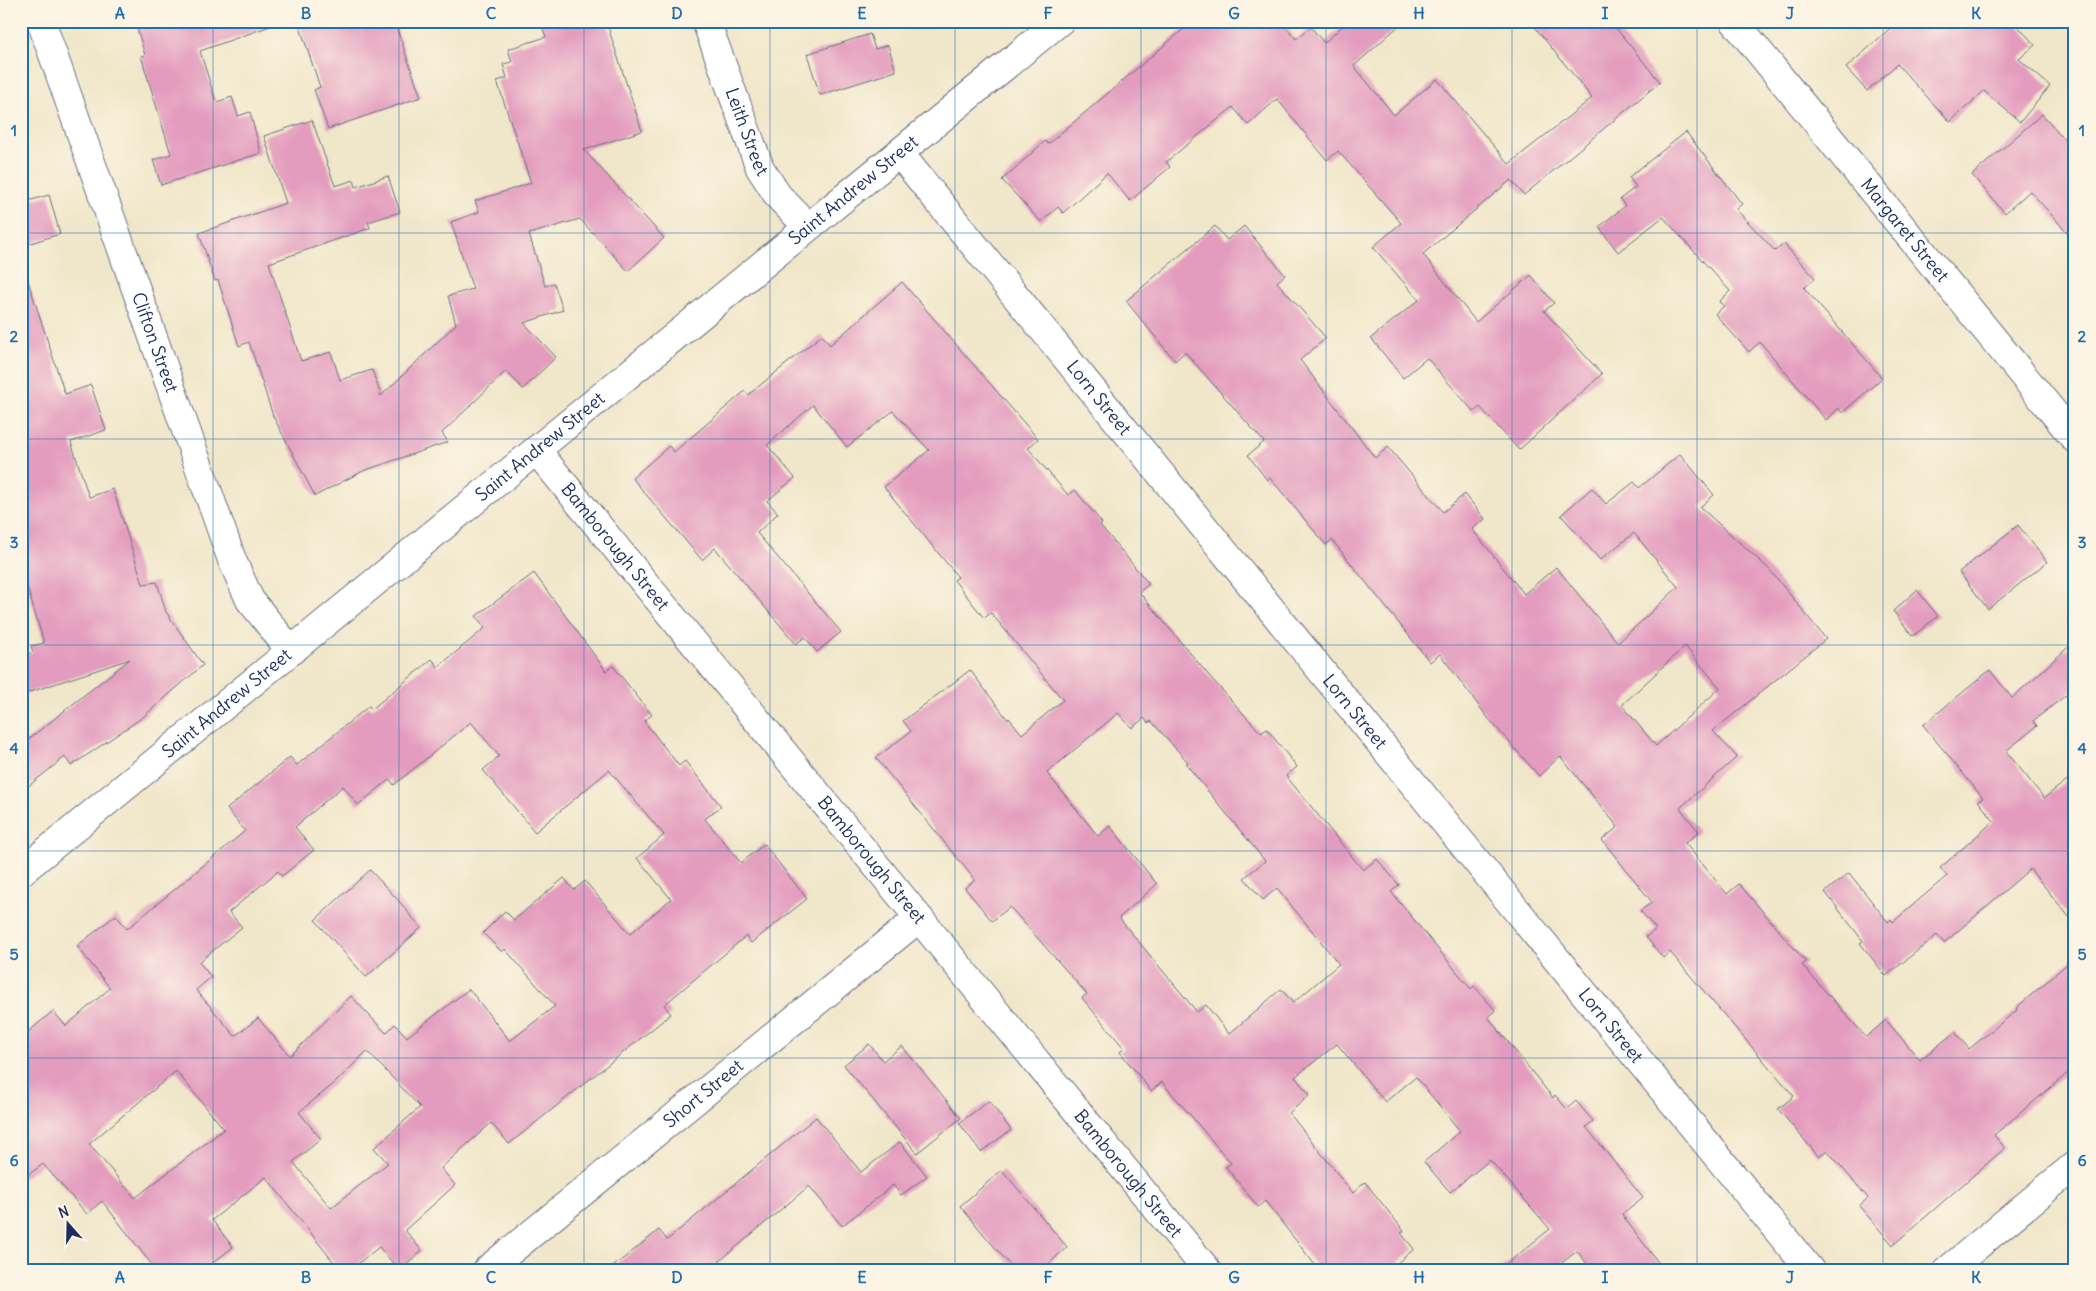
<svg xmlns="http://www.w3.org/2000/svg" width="2096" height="1291" font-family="Delius,sans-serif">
<rect width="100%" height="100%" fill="#fcf5e5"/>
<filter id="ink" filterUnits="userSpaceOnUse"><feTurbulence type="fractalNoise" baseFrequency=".02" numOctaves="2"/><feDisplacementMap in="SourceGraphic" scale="10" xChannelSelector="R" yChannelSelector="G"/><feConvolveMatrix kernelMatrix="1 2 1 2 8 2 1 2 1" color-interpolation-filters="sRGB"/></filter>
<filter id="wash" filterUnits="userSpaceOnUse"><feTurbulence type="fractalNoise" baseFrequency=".0096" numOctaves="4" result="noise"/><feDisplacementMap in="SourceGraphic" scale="20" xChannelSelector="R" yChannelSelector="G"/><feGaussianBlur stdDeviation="1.12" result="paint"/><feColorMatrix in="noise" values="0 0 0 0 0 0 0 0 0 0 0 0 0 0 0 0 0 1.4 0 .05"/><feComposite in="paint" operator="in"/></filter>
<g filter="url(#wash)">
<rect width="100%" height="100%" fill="#f0e6c9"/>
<g id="blocks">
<g fill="#e39cbe" fill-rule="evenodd">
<polygon points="135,21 273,21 273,25 200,51 216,102 232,97 238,116 250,112 261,153 161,185 153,160 171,154 141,56 145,55"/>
<polygon points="298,21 394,21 421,97 328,129 314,90 320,87"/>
<polygon points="540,21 606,21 642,131 584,150 664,238 628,271 580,219 529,234 545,286 554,283 563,310 524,323 556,357 523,389 506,371 442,433 448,442 363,471 315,496 273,416 249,342 239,346 218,280 215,281 199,233 286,203 264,136 312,120 335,186 354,180 356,187 388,176 400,212 368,222 370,228 269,263 301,361 331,352 340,380 372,370 381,396 456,324 448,296 473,289 451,222 479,212 475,201 531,183 497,81 507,78 503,64 512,62 508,49 546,37"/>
<polygon points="1193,21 1281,21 1296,39 1311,27 1324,43 1348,21 1404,21 1354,66 1394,115 1437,79 1509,164 1592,98 1530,21 1610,21 1660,82 1524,195 1511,180 1423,254 1476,322 1531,275 1554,303 1544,311 1602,374 1519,450 1480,407 1474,412 1427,358 1403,378 1371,338 1419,300 1373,247 1401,223 1338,151 1327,160 1277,99 1248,125 1233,107 1166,162 1170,167 1130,201 1107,173 1063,213 1058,207 1041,222 1002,180 1045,141 1048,144"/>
<polygon points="1898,21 2013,21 2035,45 2019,59 2050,86 2020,122 1984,91 1950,122 1897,64 1867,91 1846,68"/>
<polygon points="870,34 875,49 888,45 896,71 820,95 807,54"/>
<polygon points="2042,114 2075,151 2075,241 2030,191 2005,213 1972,175"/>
<polygon points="1686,132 1742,204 1736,209 1775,251 1783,243 1815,278 1804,288 1882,378 1842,413 1839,408 1826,420 1760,342 1749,352 1715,314 1724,306 1719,302 1730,291 1663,217 1618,252 1599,227 1625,206 1620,199 1636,187 1629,177"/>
<polygon points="49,195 60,234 21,246 21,203"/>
<path d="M 1215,226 L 1227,240 L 1244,226 L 1285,275 L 1277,282 L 1326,338 L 1300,360 L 1375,458 L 1388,447 L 1443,512 L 1465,494 L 1485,519 L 1472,529 L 1524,594 L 1556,567 L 1618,643 L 1678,587 L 1634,533 L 1600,560 L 1561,515 L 1592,488 L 1606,504 L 1634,482 L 1639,488 L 1680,454 L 1714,495 L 1700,507 L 1769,569 L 1826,639 L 1713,731 L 1737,757 L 1680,808 L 1699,832 L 1685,843 L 1727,894 L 1739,884 L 1806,962 L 1802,965 L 1866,1037 L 1886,1020 L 1920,1060 L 1955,1032 L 1969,1049 L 2017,1010 L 2016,1008 L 2075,957 L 2075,1067 L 1994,1135 L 2005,1148 L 1893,1245 L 1859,1206 L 1868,1198 L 1827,1150 L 1819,1157 L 1778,1109 L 1794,1096 L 1670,952 L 1663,958 L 1646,937 L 1656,929 L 1640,911 L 1652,902 L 1602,840 L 1618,827 L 1560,756 L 1539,776 L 1488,718 L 1440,654 L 1430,662 L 1332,540 L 1326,545 L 1270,478 L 1267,480 L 1248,455 L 1264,442 L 1185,352 L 1175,361 L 1126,301 ZM 1685,646 L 1720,688 L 1656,746 L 1622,705 Z"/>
<polygon points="27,278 65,394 91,385 106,430 71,442 89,497 113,489 143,584 157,582 166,612 203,665 143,717 71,766 65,757 21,792 21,745 130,659 21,695 21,656 33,652 31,646 44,643 21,567 21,279"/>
<path d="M 902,282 L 1038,439 L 1028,448 L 1068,495 L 1075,490 L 1102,523 L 1100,525 L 1149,584 L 1139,592 L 1211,678 L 1261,733 L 1267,729 L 1297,767 L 1286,776 L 1363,870 L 1377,859 L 1399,885 L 1391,892 L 1471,989 L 1474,986 L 1496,1011 L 1488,1017 L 1553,1098 L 1555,1095 L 1567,1109 L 1576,1101 L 1593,1121 L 1586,1127 L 1643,1198 L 1622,1215 L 1664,1270 L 1592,1270 L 1577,1251 L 1553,1270 L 1499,1270 L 1550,1229 L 1490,1160 L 1450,1192 L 1424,1162 L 1460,1131 L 1416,1077 L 1385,1102 L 1337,1044 L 1295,1077 L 1310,1095 L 1289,1113 L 1353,1193 L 1365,1182 L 1404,1231 L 1401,1233 L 1414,1249 L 1389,1270 L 1319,1270 L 1265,1201 L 1258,1207 L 1226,1167 L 1231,1163 L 1162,1082 L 1151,1091 L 1120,1052 L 1124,1048 L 1082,998 L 1087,994 L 1010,907 L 992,921 L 965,888 L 975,880 L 876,758 L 911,731 L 903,721 L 970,670 L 1008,720 L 1009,718 L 1022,734 L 1063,700 L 991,613 L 984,618 L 954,580 L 958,577 L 884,487 L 929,450 L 893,411 L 847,447 L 813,405 L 767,445 L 795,478 L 767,501 L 778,513 L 757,533 L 841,632 L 817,652 L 805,637 L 796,644 L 715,548 L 702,560 L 632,478 L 669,446 L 674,452 L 745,391 L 748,395 L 822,335 L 830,345 ZM 1118,713 L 1132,728 L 1144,718 L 1148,723 L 1151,721 L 1188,762 L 1186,764 L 1265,861 L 1244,878 L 1263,900 L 1277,888 L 1339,964 L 1293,1003 L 1281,989 L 1229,1034 L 1206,1005 L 1197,1012 L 1119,918 L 1157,884 L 1110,826 L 1098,836 L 1047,773 Z"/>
<polygon points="2018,525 2047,562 1988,609 1959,572"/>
<path d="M 534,573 L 606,671 L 613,666 L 652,715 L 644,721 L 679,766 L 685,761 L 721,806 L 705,819 L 741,863 L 764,844 L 807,899 L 751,943 L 746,936 L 664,1005 L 671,1014 L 509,1144 L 491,1123 L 441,1168 L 455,1185 L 405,1230 L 422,1251 L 399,1270 L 379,1247 L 350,1270 L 340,1270 L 266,1177 L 212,1220 L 233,1247 L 204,1270 L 156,1270 L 102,1201 L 87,1214 L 43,1164 L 21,1180 L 21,1038 L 53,1011 L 66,1026 L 110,988 L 77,946 L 116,915 L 127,929 L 245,831 L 227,809 L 290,757 L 297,765 L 369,706 L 372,709 L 432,659 L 438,667 L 485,628 L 476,616 ZM 471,722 L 499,756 L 483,770 L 535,832 L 609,770 L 664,835 L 637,858 L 671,899 L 630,934 L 585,881 L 574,890 L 564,878 L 514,920 L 505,911 L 483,933 L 502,952 L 505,949 L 555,1006 L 510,1041 L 469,989 L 407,1037 L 395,1024 L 386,1033 L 351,996 L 290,1056 L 258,1018 L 235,1036 L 196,990 L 211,977 L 199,962 L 242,927 L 229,912 L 278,871 L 282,876 L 314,850 L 295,827 L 343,786 L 358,805 L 390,779 L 394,785 ZM 367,1051 L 420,1107 L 374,1148 L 388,1163 L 331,1208 L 293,1162 L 321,1139 L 299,1112 L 335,1083 ZM 176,1071 L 224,1129 L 135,1198 L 89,1144 Z"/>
<polygon points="1917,590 1938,616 1913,636 1893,611"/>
<polygon points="2075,641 2075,688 2033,721 2037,726 2006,751 2044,798 2075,774 2075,924 2030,869 1944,943 1937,935 1886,976 1860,943 1863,941 1825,892 1849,873 1888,922 1891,919 1893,922 1947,876 1940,868 1994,821 1978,801 1983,798 1923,725 1990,670 2012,698"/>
<polygon points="370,870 398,900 421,928 366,977 315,920"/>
<polygon points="869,1044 883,1061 902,1046 961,1118 917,1153 844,1065"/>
<polygon points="989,1101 1011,1130 981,1152 959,1123"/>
<polygon points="816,1117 861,1172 900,1142 927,1176 901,1195 893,1185 842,1226 809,1186 709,1270 609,1270 659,1230 667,1240"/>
<polygon points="1002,1170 1067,1247 1042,1270 1014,1270 960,1206"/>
</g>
</g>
</g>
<g filter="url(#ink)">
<use href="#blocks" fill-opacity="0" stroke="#666f83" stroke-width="1"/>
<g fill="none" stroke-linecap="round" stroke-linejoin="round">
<g stroke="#666f83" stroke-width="30">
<g id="minor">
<path id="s1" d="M 41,21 L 232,560 L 250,600 L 291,651"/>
<path id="s2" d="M 706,21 L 760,168 L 778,196 L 808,227"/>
<path id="s3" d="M 1734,21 L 2075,439"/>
<path id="s4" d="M 899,153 L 1810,1270"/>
<path id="s5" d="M 536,450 L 1207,1270"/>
<path id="s6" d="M 487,1270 L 919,918"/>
<polyline points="1948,1270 2075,1165"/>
</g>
</g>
<g stroke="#666f83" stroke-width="30">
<g id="tertiary">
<path id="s7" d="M 21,872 L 1060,21"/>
</g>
</g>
<use href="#minor" stroke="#fff" stroke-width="28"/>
<use href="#tertiary" stroke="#fff" stroke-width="28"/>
</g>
</g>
<path fill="none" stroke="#1f6fb2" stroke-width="1" stroke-opacity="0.55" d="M 213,21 L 213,1270M 399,21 L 399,1270M 584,21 L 584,1270M 770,21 L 770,1270M 955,21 L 955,1270M 1141,21 L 1141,1270M 1326,21 L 1326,1270M 1512,21 L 1512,1270M 1697,21 L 1697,1270M 1883,21 L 1883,1270M 21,233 L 2075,233M 21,439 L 2075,439M 21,645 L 2075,645M 21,851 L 2075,851M 21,1058 L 2075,1058"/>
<g text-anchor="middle" stroke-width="4" stroke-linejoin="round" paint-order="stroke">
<g font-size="18" fill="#1b2f5e" stroke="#fcf5e5">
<text dy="6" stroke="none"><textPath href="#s2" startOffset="118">Leith Street</textPath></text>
<text dy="6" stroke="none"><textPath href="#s7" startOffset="1076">Saint Andrew Street</textPath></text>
<text dy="6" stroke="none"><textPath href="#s3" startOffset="270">Margaret Street</textPath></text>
<text dy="6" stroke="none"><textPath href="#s1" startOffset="341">Clifton Street</textPath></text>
<text dy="6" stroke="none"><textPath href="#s4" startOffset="316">Lorn Street</textPath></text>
<text dy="6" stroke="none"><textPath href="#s7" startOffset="671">Saint Andrew Street</textPath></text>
<text dy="6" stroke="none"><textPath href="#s5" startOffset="125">Bamborough Street</textPath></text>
<text dy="6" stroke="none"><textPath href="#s7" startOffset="266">Saint Andrew Street</textPath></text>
<text dy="6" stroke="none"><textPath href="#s4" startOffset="721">Lorn Street</textPath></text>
<text dy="6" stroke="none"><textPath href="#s5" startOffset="530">Bamborough Street</textPath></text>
<text dy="6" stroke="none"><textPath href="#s4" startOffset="1126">Lorn Street</textPath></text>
<text dy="6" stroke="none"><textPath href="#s6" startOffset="279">Short Street</textPath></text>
<text dy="6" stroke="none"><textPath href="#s5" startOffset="935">Bamborough Street</textPath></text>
</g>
</g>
<rect width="2096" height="1291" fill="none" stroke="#fcf5e5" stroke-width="55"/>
<g transform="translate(68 1224) rotate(340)" stroke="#fcf5e5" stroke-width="4" paint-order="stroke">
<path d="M0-4L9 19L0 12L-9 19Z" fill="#1b2f5e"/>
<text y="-8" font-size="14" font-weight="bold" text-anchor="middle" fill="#1b2f5e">N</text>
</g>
<rect x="28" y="28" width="2040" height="1236" fill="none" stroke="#1f6fb2" stroke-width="2"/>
<g font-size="16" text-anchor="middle" font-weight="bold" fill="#1f6fb2">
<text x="120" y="19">A</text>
<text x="306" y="19">B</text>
<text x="491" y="19">C</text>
<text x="677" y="19">D</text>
<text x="862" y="19">E</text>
<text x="1048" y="19">F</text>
<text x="1234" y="19">G</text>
<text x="1419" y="19">H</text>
<text x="1605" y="19">I</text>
<text x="1790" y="19">J</text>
<text x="1976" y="19">K</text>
<text x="14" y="136">1</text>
<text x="2082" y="136">1</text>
<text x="14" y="342">2</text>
<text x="2082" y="342">2</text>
<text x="14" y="548">3</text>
<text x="2082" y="548">3</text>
<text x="14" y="754">4</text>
<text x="2082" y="754">4</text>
<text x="14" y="960">5</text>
<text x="2082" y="960">5</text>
<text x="14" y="1166">6</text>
<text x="2082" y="1166">6</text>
<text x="120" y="1283">A</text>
<text x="306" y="1283">B</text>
<text x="491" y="1283">C</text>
<text x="677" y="1283">D</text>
<text x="862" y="1283">E</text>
<text x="1048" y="1283">F</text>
<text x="1234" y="1283">G</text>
<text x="1419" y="1283">H</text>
<text x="1605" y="1283">I</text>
<text x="1790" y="1283">J</text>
<text x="1976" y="1283">K</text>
</g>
</svg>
